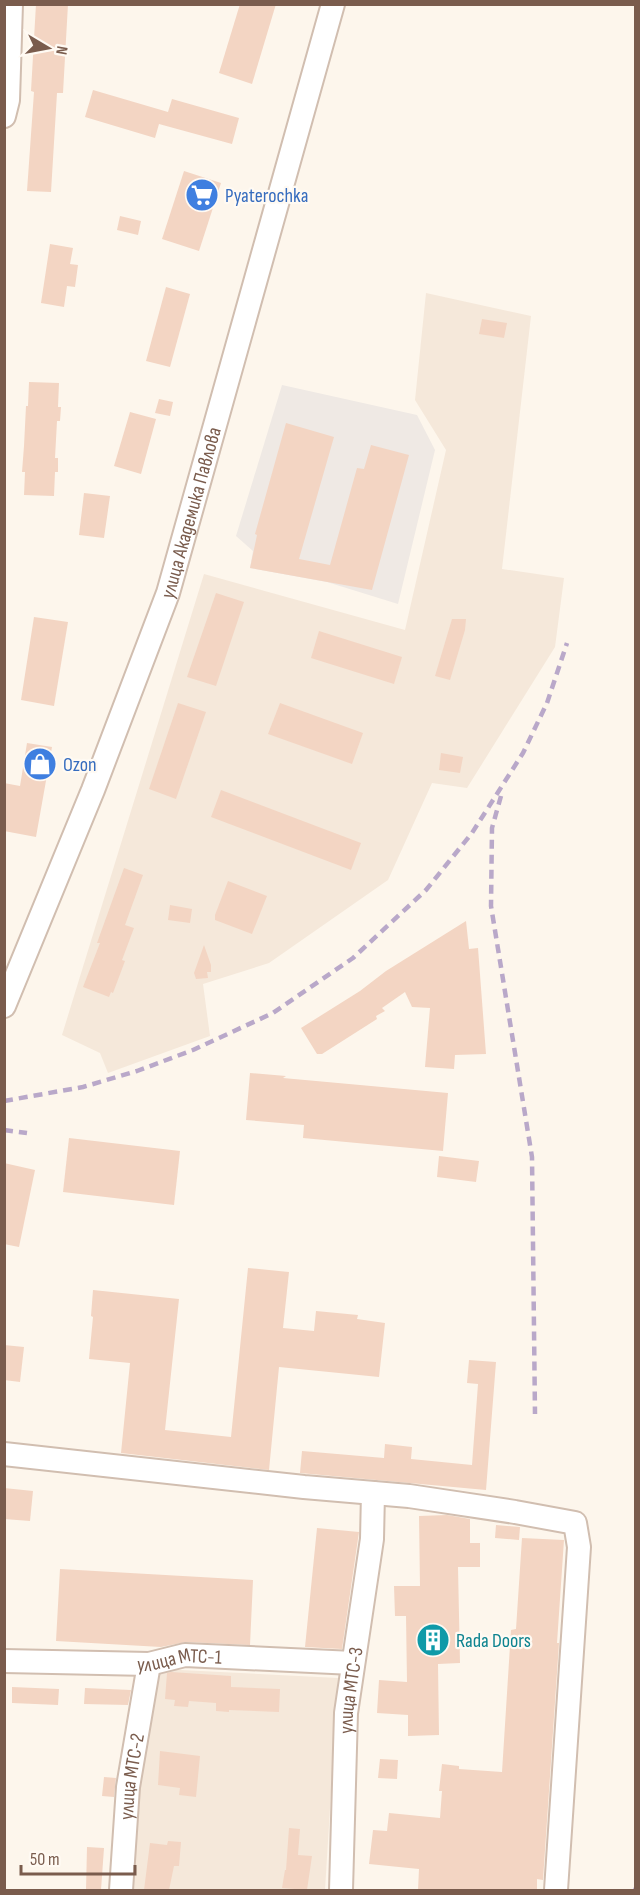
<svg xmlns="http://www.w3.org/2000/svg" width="640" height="1895" font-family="'Sofia Sans Condensed',sans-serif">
<rect width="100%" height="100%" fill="#fdf6ec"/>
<g fill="#f5e8da">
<polygon points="426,293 531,316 502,569 564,578 555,647 467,788 432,783 388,880 269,963 203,984 210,1036 108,1073 100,1053 62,1035 204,574 405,630 446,450 415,400"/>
<polygon points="160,1669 338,1678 325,1890 131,1890 137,1789"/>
</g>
<polygon fill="#efe9e4" points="282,385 417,415 435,450 398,604 327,582 250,568 253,551 236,536"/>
<g fill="#f3d5c3">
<polygon points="36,4 68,4 63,93 57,93 51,192 27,191 34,92 31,91"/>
<polygon points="240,4 276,4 252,84 219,73"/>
<polygon points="93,90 168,112 172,99 239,118 232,144 159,124 155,138 85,117"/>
<polygon points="184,171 221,183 199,251 162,239"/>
<polygon points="120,216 141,221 138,235 117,230"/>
<polygon points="50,244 73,248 70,264 78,265 75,287 67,286 64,307 41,303"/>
<polygon points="166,287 190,294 170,367 146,361"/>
<polygon points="482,319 507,323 504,338 479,334"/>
<polygon points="29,382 59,383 58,407 61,407 60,421 57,421 55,458 58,458 58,472 55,472 54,496 24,495 25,472 22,472 24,446 26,406 28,406"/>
<polygon points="159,399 173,402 170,416 155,413"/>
<polygon points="130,412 156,419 141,474 114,466"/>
<polygon points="286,423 334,437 299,559 330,565 357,468 364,469 371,445 409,455 372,590 250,568 257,535 255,534"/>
<polygon points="84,493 110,496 104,538 79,535"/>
<polygon points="216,593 244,602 216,686 187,677"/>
<polygon points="34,617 68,622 54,706 21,700"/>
<polygon points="452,619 466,619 465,630 450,680 435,676"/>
<polygon points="319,631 402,657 394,684 311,658"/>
<polygon points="178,703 206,712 176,799 149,789"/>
<polygon points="280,703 363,733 352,764 268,734"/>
<polygon points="27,743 52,747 36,837 4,831 4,783 20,786"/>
<polygon points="441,753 463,757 460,773 439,770"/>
<polygon points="221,790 361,843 351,870 211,817"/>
<polygon points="124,868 143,875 125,925 134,928 122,960 125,961 113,993 111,992 109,997 83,987 100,943 97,943"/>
<polygon points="228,881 267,896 252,934 215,920 215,915"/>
<polygon points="170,905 192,909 190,923 168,920"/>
<polygon points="466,921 469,949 478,948 486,1054 455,1055 454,1069 425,1067 430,1008 412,1007 405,992 382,1008 385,1011 376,1016 377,1019 322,1054 317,1054 301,1028 360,991 386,971"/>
<polygon points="204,945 211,965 211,972 207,972 208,978 196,979 194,973"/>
<polygon points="250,1073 286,1076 283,1078 448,1093 443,1151 303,1138 304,1125 246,1120"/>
<polygon points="69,1138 180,1151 174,1205 63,1192"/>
<polygon points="439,1156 479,1161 476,1182 437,1177"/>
<polygon points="4,1163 35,1170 19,1247 4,1244"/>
<polygon points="248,1268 289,1272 283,1328 314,1331 316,1311 358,1315 357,1319 385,1323 379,1377 279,1367 269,1470 121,1453 130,1363 89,1359 93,1317 91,1316 93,1290 179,1299 165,1430 231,1437"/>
<polygon points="4,1345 24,1347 20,1382 4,1380"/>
<polygon points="469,1360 496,1362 486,1490 300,1473 302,1451 384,1458 385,1444 412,1447 411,1459 472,1465 478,1384 467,1383"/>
<polygon points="4,1488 33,1491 30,1521 4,1519"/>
<polygon points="447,1515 470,1519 470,1543 480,1543 480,1567 458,1567 460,1663 438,1664 439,1735 408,1736 408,1715 377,1713 379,1680 407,1682 406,1616 395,1616 394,1586 420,1586 419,1516"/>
<polygon points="496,1525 520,1527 519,1540 495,1538"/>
<polygon points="317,1528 359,1532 342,1649 305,1647"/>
<polygon points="522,1538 564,1540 557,1643 559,1643 543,1880 537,1879 537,1890 418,1890 419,1869 369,1864 373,1830 387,1831 389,1813 440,1818 442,1791 439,1791 442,1764 459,1766 459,1769 502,1772 511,1630 516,1629"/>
<polygon points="60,1569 253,1580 250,1645 186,1642 161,1647 56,1641"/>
<polygon points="171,1672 231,1676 231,1687 280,1689 279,1712 229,1710 229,1712 216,1711 216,1703 189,1701 188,1707 174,1706 175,1700 165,1699 167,1673"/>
<polygon points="12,1687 59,1689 58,1705 12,1703"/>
<polygon points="85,1688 131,1690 128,1705 84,1704"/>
<polygon points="160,1751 200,1756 196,1797 179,1795 180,1788 158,1785"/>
<polygon points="380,1759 398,1760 397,1779 378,1778"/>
<polygon points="104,1777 116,1778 114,1797 102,1796"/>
<polygon points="289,1828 300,1829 298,1855 312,1856 307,1890 282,1888 285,1870 286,1870"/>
<polygon points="168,1841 181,1842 179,1866 174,1866 169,1890 144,1890 150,1843 167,1845"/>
<polygon points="87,1847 104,1848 101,1890 86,1890"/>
</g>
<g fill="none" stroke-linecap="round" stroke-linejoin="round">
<g stroke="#d1beb0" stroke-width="26">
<g id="minor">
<polyline points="4,116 8,100 11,4"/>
<path id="s1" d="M 4,1006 L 93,790 L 168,593 L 333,4"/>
<polyline points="4,1454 304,1487 409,1496 515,1512 575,1523 579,1547 556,1890"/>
<path id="s2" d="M 4,1661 L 149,1664 L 185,1655 L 353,1663"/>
<path id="s3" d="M 121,1890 L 128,1787 L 149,1664"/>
<path id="s4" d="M 341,1890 L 346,1713 L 372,1539 L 373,1493"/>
</g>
</g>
<use href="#minor" stroke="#fff" stroke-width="22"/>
<g stroke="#b9a8c9" stroke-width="4.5" stroke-dasharray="9 6" stroke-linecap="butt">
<polyline points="501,796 492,828 491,906 532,1157 535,1414"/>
<polyline points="4,1101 83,1087 137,1071 193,1050 273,1013 353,958 426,890 472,833 523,753 547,703 567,643"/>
<polyline points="4,1130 27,1133"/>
<polyline points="635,1890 636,1888"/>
</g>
</g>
<defs>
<g id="supermarket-disc" transform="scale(1.725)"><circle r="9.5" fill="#3f7fe0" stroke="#fffaf3"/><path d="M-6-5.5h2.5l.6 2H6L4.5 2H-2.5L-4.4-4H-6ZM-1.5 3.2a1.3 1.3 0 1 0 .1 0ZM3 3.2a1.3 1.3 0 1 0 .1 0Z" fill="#fff"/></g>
<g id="shop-disc" transform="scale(1.725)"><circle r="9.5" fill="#3f7fe0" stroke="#fffaf3"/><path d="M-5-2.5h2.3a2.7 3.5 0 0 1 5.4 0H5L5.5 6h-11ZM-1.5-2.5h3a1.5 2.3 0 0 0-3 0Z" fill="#fff"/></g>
<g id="building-disc" transform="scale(1.725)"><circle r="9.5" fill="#0f9aa8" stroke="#fffaf3"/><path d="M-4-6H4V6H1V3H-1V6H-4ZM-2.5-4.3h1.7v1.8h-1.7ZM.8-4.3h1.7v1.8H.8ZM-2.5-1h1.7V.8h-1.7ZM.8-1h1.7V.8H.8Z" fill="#fff"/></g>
</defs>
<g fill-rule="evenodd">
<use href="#supermarket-disc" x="202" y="195"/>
<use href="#shop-disc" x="40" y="764"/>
<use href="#building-disc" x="433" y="1640"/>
</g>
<g text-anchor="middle" stroke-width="4.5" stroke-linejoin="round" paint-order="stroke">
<g font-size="20" fill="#366cbe" stroke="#fffaf3" text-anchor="start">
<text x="225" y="202">Pyaterochka</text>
<text x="63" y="771">Ozon</text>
</g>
<g font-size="20" fill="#7a5c4d" stroke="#fffaf3">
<text dy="7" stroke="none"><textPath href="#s1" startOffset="528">улица Академика Павлова</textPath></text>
<text dy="7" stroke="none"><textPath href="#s2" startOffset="176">улица МТС-1</textPath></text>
<text dy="7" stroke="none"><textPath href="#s4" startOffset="200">улица МТС-3</textPath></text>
<text dy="7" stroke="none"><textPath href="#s3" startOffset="114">улица МТС-2</textPath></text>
</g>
<g font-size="20" fill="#0d838f" stroke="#fffaf3" text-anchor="start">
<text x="456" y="1647">Rada Doors</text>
</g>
</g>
<rect width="640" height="1895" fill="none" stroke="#7a5c4d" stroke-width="12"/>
<g transform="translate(48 48) rotate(100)" stroke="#fffaf3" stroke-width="4.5" paint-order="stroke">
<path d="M0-4.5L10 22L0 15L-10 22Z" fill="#7a5c4d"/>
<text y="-9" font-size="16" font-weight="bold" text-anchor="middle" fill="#7a5c4d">N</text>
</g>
<path d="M21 1865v9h114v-9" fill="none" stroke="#7a5c4d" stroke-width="3"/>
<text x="30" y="1865" font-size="18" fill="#7a5c4d" stroke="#fffaf3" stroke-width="4.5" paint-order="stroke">50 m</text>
</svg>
